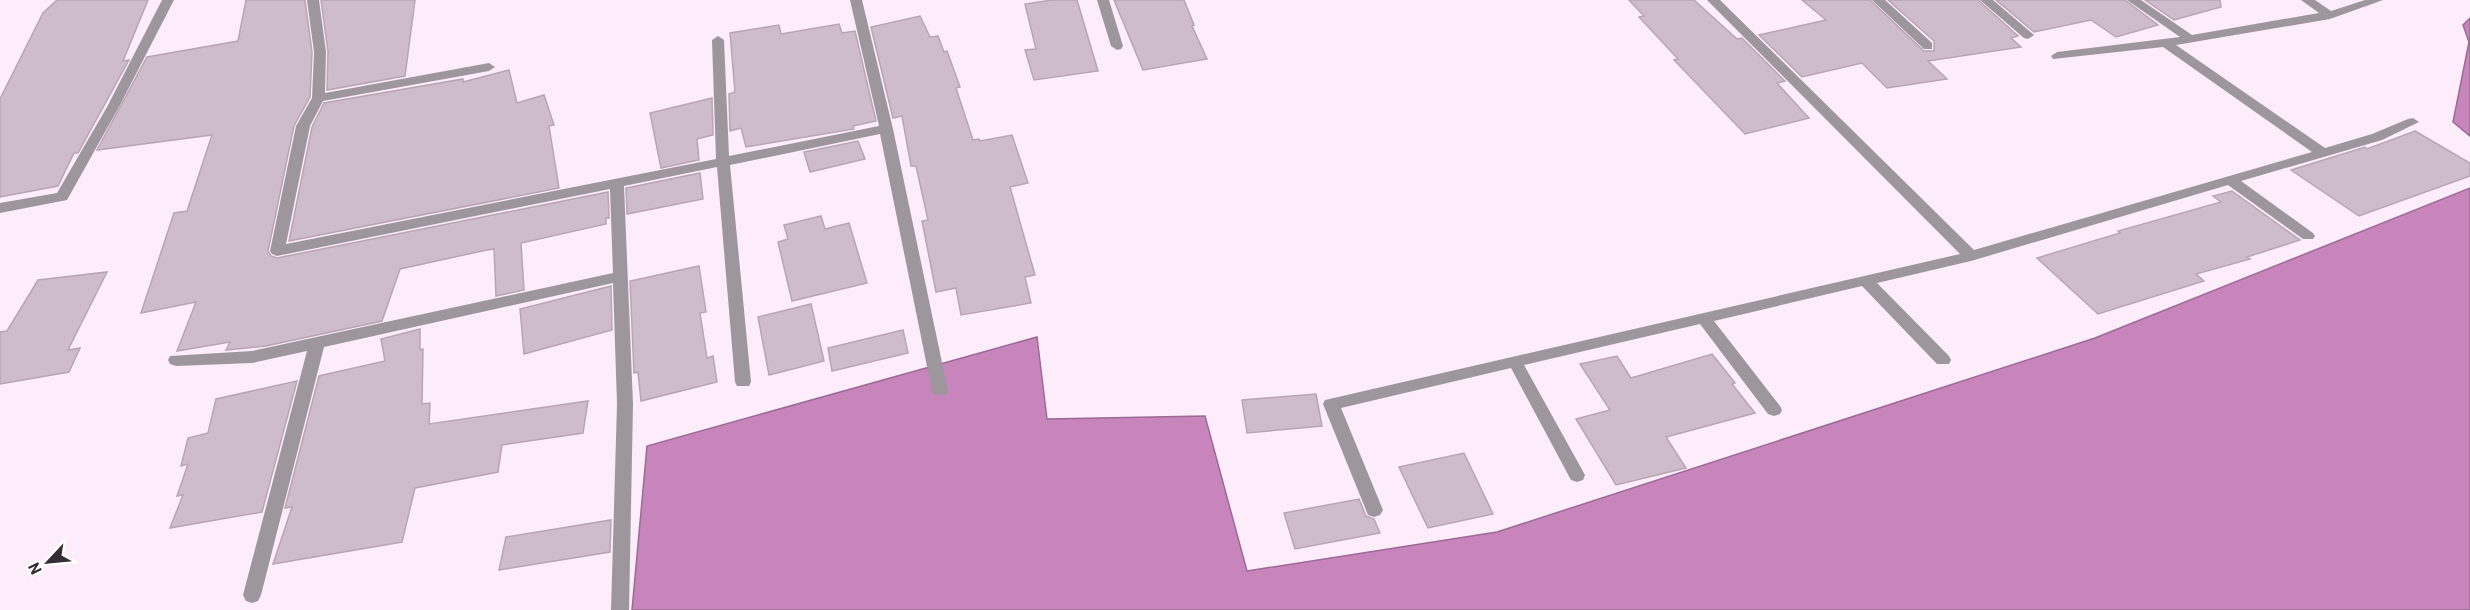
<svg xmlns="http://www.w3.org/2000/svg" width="2470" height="610" font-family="Barlow,sans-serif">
<rect width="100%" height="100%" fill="#fdedfa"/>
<g fill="#c785bc" stroke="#9b6b93" stroke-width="1.5">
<polygon points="2470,18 2470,136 2453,122 2469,42 2463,25"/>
<polygon points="2470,188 2470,610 632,610 647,446 1037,337 1047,419 1205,416 1247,571 1497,532 2095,338"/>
</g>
<g fill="#cfbccb" stroke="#b8a5b4" stroke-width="1.5">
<polygon points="57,0 148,0 123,61 129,60 78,153 74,153 58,186 0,197 0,99 43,13"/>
<polygon points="246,0 305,0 312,52 310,97 294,126 268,251 271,256 277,258 608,192 609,218 606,218 606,224 521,243 524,290 496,296 494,249 482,251 400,269 382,321 266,346 226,350 230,342 177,351 196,302 141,313 174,213 187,211 212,135 97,150 147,57 238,41"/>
<polygon points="321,0 415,0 405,76 327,90 328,52"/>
<polygon points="1052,0 1077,0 1098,71 1034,80 1025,50 1036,49 1025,4"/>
<polygon points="1114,0 1184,0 1194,25 1192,26 1207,59 1143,70"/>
<polygon points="1629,0 1694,0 1737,39 1742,38 1785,81 1777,83 1809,118 1745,134 1674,60 1678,59 1639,17 1644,16"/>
<polygon points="1802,0 1870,0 1924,51 1934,51 1934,41 1888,0 1978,0 2018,36 2011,38 2021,47 1928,61 1947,79 1887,88 1862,63 1802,77 1759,35 1826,20"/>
<polygon points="1996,0 2125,0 2158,25 2116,37 2091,20 2034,32"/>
<polygon points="2145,0 2220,0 2221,7 2174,20"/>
<polygon points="920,16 930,37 938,36 944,52 947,51 960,87 956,88 973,140 979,139 980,141 1012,135 1028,183 1010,187 1035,275 1025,277 1031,303 961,315 956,288 936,292 922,221 928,220 916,166 911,166 902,116 893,118 871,27"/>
<polygon points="839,24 842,33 855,31 876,121 853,126 854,129 746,147 741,128 730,131 729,94 735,92 730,33 779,25 781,34"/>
<polygon points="509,70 517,103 544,95 554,125 549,126 559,188 289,241 312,127 324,103 463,79 463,82"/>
<polygon points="712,98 713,135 697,139 699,160 661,168 650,113"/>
<polygon points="2415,131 2470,163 2470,176 2359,216 2291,170 2365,147 2367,149"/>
<polygon points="858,141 865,159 810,172 804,152"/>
<polygon points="700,173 703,199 627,214 626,188"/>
<polygon points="2232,191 2300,240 2247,257 2250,259 2196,274 2204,281 2098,314 2037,258 2120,233 2118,231 2221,202 2213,196"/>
<polygon points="821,216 825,229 849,223 867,283 792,301 778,242 788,239 784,225"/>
<polygon points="699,266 706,312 700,313 707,358 713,356 717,382 641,401 638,372 634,373 630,281"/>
<polygon points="107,272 68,350 80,348 69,372 0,384 0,332 7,331 38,280"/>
<polygon points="611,286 612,330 524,354 520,309"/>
<polygon points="811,304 824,361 769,375 758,317"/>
<polygon points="420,329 420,350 423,349 422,404 430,403 429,424 588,401 583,433 502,445 498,472 415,488 402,542 273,564 292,507 285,508 319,376 385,361 381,339"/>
<polygon points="903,330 908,353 832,371 828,348"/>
<polygon points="1712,354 1735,383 1732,384 1755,413 1666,437 1686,468 1616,485 1576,419 1610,410 1580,364 1617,356 1631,378"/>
<polygon points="297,381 262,512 170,528 183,495 177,496 188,464 181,466 188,438 208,433 216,399"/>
<polygon points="1316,394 1322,426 1247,433 1242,400"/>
<polygon points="1464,453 1493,514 1428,528 1399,467"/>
<polygon points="1359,499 1366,516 1374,519 1380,533 1295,549 1284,513"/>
<polygon points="611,520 610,552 499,570 506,537"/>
</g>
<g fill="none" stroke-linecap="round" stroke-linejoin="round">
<g fill="#9e969d" fill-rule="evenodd">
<polygon points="162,0 174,0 119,107 67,200 0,213 0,203 57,193 107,107"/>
<polygon points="307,0 319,0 326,52 325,93 489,63 495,67 489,71 323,101 310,126 286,244 716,159 712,40 718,36 724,40 729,156 879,126 850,0 862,0 893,129 948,391 946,395 934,395 932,391 880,134 730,165 751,382 749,386 737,386 735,382 717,167 624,186 633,404 629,610 611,610 617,404 613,283 324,347 261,595 258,601 252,603 246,601 243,595 307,351 252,363 176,366 170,364 168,360 170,356 252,351 613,273 610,189 277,256 272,254 270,251 296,126 312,98 314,52"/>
<polygon points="1097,0 1109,0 1123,46 1121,49 1117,50 1111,46"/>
<polygon points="1707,0 1720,0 1974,250 2312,152 2163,47 2053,59 2051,56 2057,52 2180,37 2127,0 2141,0 2192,35 2319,13 2301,0 2315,0 2331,11 2365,0 2383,0 2330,19 2176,45 2325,148 2372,134 2408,119 2413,118 2419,122 2382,140 2241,181 2313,233 2315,236 2313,239 2303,239 2228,185 1971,261 1877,283 1949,356 1951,360 1949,364 1937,364 1862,286 1714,321 1780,406 1782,410 1780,414 1774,416 1768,414 1700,324 1524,365 1585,475 1583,480 1577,482 1571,480 1511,368 1341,408 1383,510 1380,515 1374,517 1368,515 1323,404 1325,400 1960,254"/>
<polygon points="1872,0 1885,0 1932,43 1932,49 1924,49"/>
<polygon points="1980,0 1993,0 2034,35 2028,39 2024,38"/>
</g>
</g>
<g transform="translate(48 562) rotate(244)" stroke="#ffffff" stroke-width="4.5" paint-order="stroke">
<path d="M0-4.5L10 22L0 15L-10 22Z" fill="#352d33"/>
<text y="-9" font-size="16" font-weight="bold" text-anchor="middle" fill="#352d33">N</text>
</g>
</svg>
